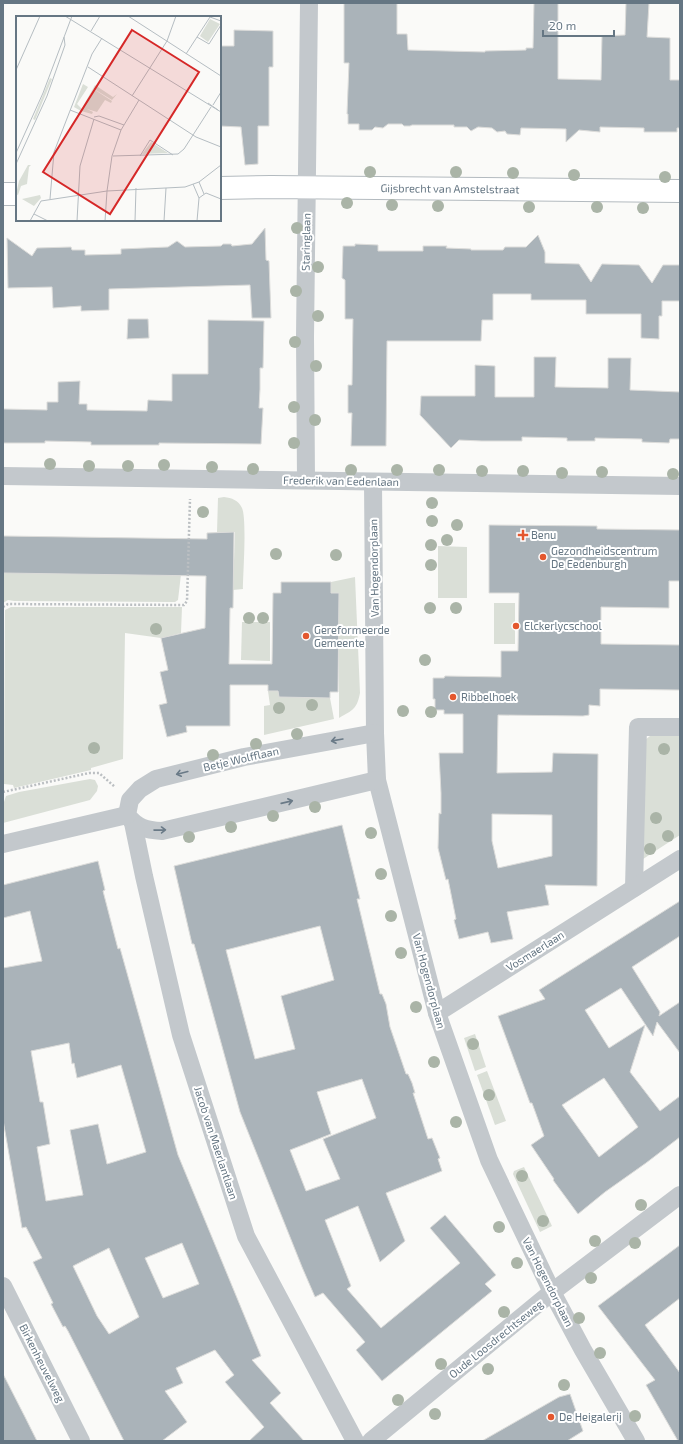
<svg xmlns="http://www.w3.org/2000/svg" width="683" height="1444" font-family="'Exo 2',sans-serif">
<rect width="100%" height="100%" fill="#fafaf8"/>
<g fill="#dadfd7">
<path d="M 224,497 C 232,498 238,500 242,508 C 247,519 243,574 243,589 L 233,590 L 235,532 L 217,532 L 218,498 Z"/>
<polygon points="185,540 178,600 175,602 14,601 8,600 3,603 3,572 135,570 175,576"/>
<polygon points="438,546 467,547 467,598 438,598"/>
<path d="M 355,577 L 360,693 C 357,709 353,710 339,718 L 339,594 L 331,593 L 331,582 Z"/>
<rect x="494" y="603" width="21" height="41"/>
<polygon points="11,607 182,607 181,633 161,638 125,633 123,759 91,768 91,770 14,788 13,785 4,784 5,610"/>
<polygon points="242,622 270,622 270,661 241,660"/>
<polygon points="268,691 278,691 279,697 330,698 334,719 264,735 264,706 270,705"/>
<polygon points="650,736 680,736 680,835 643,859 645,740"/>
<polygon points="90,779 95,780 98,786 97,791 90,800 3,823 4,802 6,796 19,792"/>
<polygon points="475,1034 486,1067 475,1071 464,1038"/>
<polygon points="487,1071 506,1121 495,1125 477,1075"/>
<polygon points="524,1167 552,1226 540,1232 513,1174 514,1171"/>
</g>
<g fill="#aab3b9" stroke="#dcdcda" fill-rule="evenodd">
<polygon points="344,3 397,3 397,34 407,34 408,50 485,52 485,51 526,50 526,48 533,48 534,3 558,3 558,79 601,80 602,36 625,35 626,3 649,3 647,37 670,38 670,80 680,80 680,128 677,128 677,132 644,132 644,128 600,127 600,132 579,130 566,142 566,129 521,128 520,135 507,134 505,131 497,132 492,128 478,127 471,131 467,127 454,127 454,125 412,125 410,126 404,126 402,124 388,124 383,128 375,127 372,130 359,130 359,124 348,124 348,114 347,114 349,63 344,63"/>
<polygon points="234,30 273,31 273,67 269,67 269,126 258,126 258,164 245,165 241,127 220,126 220,46 234,46"/>
<polygon points="265,228 266,260 269,261 271,318 252,318 250,285 109,289 109,310 81,311 81,306 53,308 52,287 8,288 7,238 32,256 37,248 71,247 72,250 85,250 85,255 121,254 121,249 168,247 177,241 185,247 221,246 223,244 231,244 232,246 252,244"/>
<polygon points="538,235 545,252 545,263 579,264 591,282 602,264 639,265 652,283 663,265 680,265 680,301 662,301 662,316 659,316 659,339 641,338 641,314 586,314 586,300 531,300 531,294 493,294 493,320 482,320 481,341 387,341 386,446 351,446 352,413 348,413 348,385 352,385 353,319 345,319 345,280 342,278 343,246 355,246 355,244 378,245 378,251 423,251 423,246 447,246 446,248 471,249 471,250 503,250 505,247 526,247"/>
<polygon points="128,319 148,319 149,338 127,339"/>
<polygon points="208,320 264,321 263,368 260,368 260,389 259,408 263,408 261,444 159,443 159,445 91,445 91,442 45,441 45,443 3,443 3,409 47,410 47,402 58,402 58,382 80,381 79,404 87,404 87,410 147,411 148,400 172,401 172,374 208,374"/>
<polygon points="534,357 556,357 555,387 608,388 608,358 631,358 630,390 680,392 680,439 670,439 669,443 642,442 642,439 595,438 595,441 567,441 567,438 522,437 522,441 482,441 459,440 451,448 420,415 421,396 475,396 475,365 495,366 495,397 534,397"/>
<path d="M 489,525 L 597,526 L 597,529 L 680,530 L 680,581 L 669,581 L 669,608 L 601,607 L 601,644 L 680,645 L 680,690 L 600,689 L 600,706 L 589,705 L 589,715 L 583,716 L 498,715 L 497,773 L 552,772 L 553,753 L 598,754 L 597,886 L 545,885 L 549,905 L 507,912 L 513,939 L 491,943 L 488,932 L 459,939 L 454,920 L 456,919 L 448,879 L 446,880 L 438,848 L 439,813 L 441,814 L 441,793 L 439,753 L 463,753 L 463,714 L 444,714 L 444,710 L 435,710 L 435,699 L 433,699 L 433,678 L 444,678 L 445,676 L 501,677 L 501,651 L 518,651 L 519,593 L 489,593 ZM 492,814 L 552,815 L 552,856 L 498,868 L 492,841 Z"/>
<polygon points="234,532 233,608 230,608 229,664 272,664 273,593 281,593 281,582 331,582 331,593 339,593 338,692 330,692 330,698 279,697 278,691 268,691 268,685 230,685 230,726 186,726 187,732 167,737 159,705 167,703 160,672 168,670 161,638 205,628 206,576 3,573 3,536 207,539 207,533"/>
<path d="M 342,825 L 360,899 L 357,899 L 380,994 L 382,994 L 386,1004 L 390,1027 L 406,1074 L 408,1074 L 412,1083 L 415,1093 L 413,1093 L 428,1139 L 432,1138 L 440,1158 L 438,1159 L 442,1171 L 386,1193 L 405,1241 L 380,1262 L 358,1206 L 325,1220 L 351,1286 L 347,1289 L 381,1328 L 460,1263 L 430,1228 L 445,1215 L 496,1275 L 485,1284 L 492,1291 L 382,1381 L 356,1350 L 365,1342 L 323,1293 L 315,1297 L 302,1267 L 240,1112 L 194,944 L 192,944 L 174,866 ZM 320,926 L 334,980 L 281,996 L 295,1049 L 255,1059 L 226,950 ZM 362,1079 L 376,1118 L 323,1139 L 340,1179 L 306,1191 L 290,1150 L 331,1134 L 317,1092 Z"/>
<path d="M 98,861 L 105,890 L 103,891 L 118,949 L 120,948 L 178,1155 L 261,1356 L 252,1360 L 281,1393 L 270,1403 L 304,1441 L 249,1441 L 264,1427 L 225,1382 L 234,1375 L 215,1350 L 176,1368 L 183,1383 L 165,1391 L 187,1422 L 162,1441 L 124,1441 L 68,1331 L 65,1326 L 63,1327 L 51,1304 L 53,1303 L 33,1262 L 42,1258 L 26,1227 L 22,1228 L 3,1120 L 3,968 L 42,961 L 30,911 L 3,918 L 3,885 ZM 69,1043 L 72,1064 L 74,1063 L 77,1078 L 121,1065 L 146,1152 L 107,1164 L 98,1124 L 70,1130 L 83,1195 L 46,1201 L 37,1147 L 50,1144 L 43,1102 L 40,1102 L 31,1051 ZM 182,1243 L 199,1284 L 163,1298 L 145,1258 ZM 109,1248 L 139,1317 L 109,1334 L 97,1316 L 73,1266 Z"/>
<path d="M 680,901 L 680,936 L 632,967 L 660,1012 L 659,1016 L 680,1002 L 680,1053 L 657,1022 L 653,1036 L 621,988 L 585,1010 L 609,1048 L 645,1025 L 630,1072 L 660,1111 L 680,1096 L 680,1137 L 646,1163 L 605,1192 L 578,1214 L 553,1180 L 554,1179 L 531,1145 L 544,1136 L 532,1103 L 530,1103 L 526,1092 L 498,1016 L 545,999 L 539,990 ZM 604,1078 L 638,1127 L 599,1157 L 562,1105 Z"/>
<polygon points="680,1245 680,1298 645,1325 680,1373 680,1441 678,1441 646,1385 655,1380 598,1306"/>
<polygon points="3,1374 25,1417 37,1441 3,1441"/>
<polygon points="570,1394 583,1431 567,1441 482,1441 559,1397"/>
</g>
<g fill="none" stroke-linecap="round" stroke-linejoin="round">
<g stroke="#b3babf" stroke-width="24">
<g id="secondary">
<path id="s1" d="M 220,188 L 271,187 L 680,191"/>
<polyline points="3,194 17,194"/>
</g>
</g>
<g stroke="#bbbfc2" stroke-width="2.5" stroke-dasharray="2 2" stroke-linecap="butt">
<polyline points="3,607 8,604 184,605 187,601 190,499"/>
<polyline points="3,792 89,773 99,773 115,787"/>
</g>
<g stroke="#c3c8cc" stroke-width="18">
<polyline points="3,476 680,486"/>
<polyline points="306,480 305,337 309,3"/>
<polyline points="373,482 375,733 377,780 437,1013 489,1160 552,1292 583,1350 636,1441"/>
<path d="M 375,733 L 244,757 L 156,779 L 140,789 L 130,800 L 127,815 C 137,828 146,830 162,831 L 377,780"/>
<polyline points="133,823 144,876 181,1035 246,1236 355,1441"/>
<polyline points="3,844 127,815"/>
<polyline points="634,888 638,727 680,727"/>
<polyline points="437,1013 680,859"/>
<polyline points="3,1286 81,1441"/>
<polyline points="371,1441 552,1292 680,1195"/>
</g>
<use href="#secondary" stroke="#fff" stroke-width="22"/>
</g>
<g fill="#aab4a7">
<circle cx="370" cy="172" r="6"/>
<circle cx="456" cy="172" r="6"/>
<circle cx="513" cy="173" r="6"/>
<circle cx="574" cy="175" r="6"/>
<circle cx="665" cy="177" r="6"/>
<circle cx="347" cy="203" r="6"/>
<circle cx="392" cy="205" r="6"/>
<circle cx="438" cy="206" r="6"/>
<circle cx="529" cy="207" r="6"/>
<circle cx="597" cy="207" r="6"/>
<circle cx="643" cy="208" r="6"/>
<circle cx="297" cy="228" r="6"/>
<circle cx="318" cy="267" r="6"/>
<circle cx="296" cy="291" r="6"/>
<circle cx="318" cy="316" r="6"/>
<circle cx="295" cy="342" r="6"/>
<circle cx="316" cy="366" r="6"/>
<circle cx="294" cy="407" r="6"/>
<circle cx="315" cy="420" r="6"/>
<circle cx="294" cy="443" r="6"/>
<circle cx="50" cy="464" r="6"/>
<circle cx="164" cy="465" r="6"/>
<circle cx="89" cy="466" r="6"/>
<circle cx="128" cy="466" r="6"/>
<circle cx="212" cy="467" r="6"/>
<circle cx="253" cy="469" r="6"/>
<circle cx="351" cy="470" r="6"/>
<circle cx="397" cy="470" r="6"/>
<circle cx="439" cy="470" r="6"/>
<circle cx="482" cy="471" r="6"/>
<circle cx="523" cy="471" r="6"/>
<circle cx="602" cy="472" r="6"/>
<circle cx="562" cy="473" r="6"/>
<circle cx="673" cy="474" r="6"/>
<circle cx="432" cy="503" r="6"/>
<circle cx="203" cy="512" r="6"/>
<circle cx="432" cy="521" r="6"/>
<circle cx="457" cy="525" r="6"/>
<circle cx="447" cy="540" r="6"/>
<circle cx="431" cy="545" r="6"/>
<circle cx="276" cy="554" r="6"/>
<circle cx="336" cy="555" r="6"/>
<circle cx="431" cy="565" r="6"/>
<circle cx="430" cy="608" r="6"/>
<circle cx="456" cy="608" r="6"/>
<circle cx="249" cy="618" r="6"/>
<circle cx="263" cy="618" r="6"/>
<circle cx="156" cy="629" r="6"/>
<circle cx="425" cy="660" r="6"/>
<circle cx="312" cy="705" r="6"/>
<circle cx="279" cy="708" r="6"/>
<circle cx="403" cy="711" r="6"/>
<circle cx="431" cy="712" r="6"/>
<circle cx="297" cy="734" r="6"/>
<circle cx="256" cy="744" r="6"/>
<circle cx="94" cy="748" r="6"/>
<circle cx="664" cy="749" r="6"/>
<circle cx="213" cy="755" r="6"/>
<circle cx="315" cy="807" r="6"/>
<circle cx="273" cy="816" r="6"/>
<circle cx="656" cy="818" r="6"/>
<circle cx="231" cy="827" r="6"/>
<circle cx="371" cy="833" r="6"/>
<circle cx="668" cy="836" r="6"/>
<circle cx="189" cy="837" r="6"/>
<circle cx="650" cy="849" r="6"/>
<circle cx="381" cy="874" r="6"/>
<circle cx="391" cy="916" r="6"/>
<circle cx="401" cy="953" r="6"/>
<circle cx="416" cy="1007" r="6"/>
<circle cx="473" cy="1044" r="6"/>
<circle cx="434" cy="1062" r="6"/>
<circle cx="489" cy="1095" r="6"/>
<circle cx="456" cy="1122" r="6"/>
<circle cx="522" cy="1176" r="6"/>
<circle cx="641" cy="1205" r="6"/>
<circle cx="543" cy="1221" r="6"/>
<circle cx="499" cy="1227" r="6"/>
<circle cx="595" cy="1241" r="6"/>
<circle cx="635" cy="1243" r="6"/>
<circle cx="517" cy="1263" r="6"/>
<circle cx="591" cy="1278" r="6"/>
<circle cx="504" cy="1312" r="6"/>
<circle cx="579" cy="1318" r="6"/>
<circle cx="600" cy="1353" r="6"/>
<circle cx="441" cy="1364" r="6"/>
<circle cx="488" cy="1369" r="6"/>
<circle cx="564" cy="1385" r="6"/>
<circle cx="398" cy="1400" r="6"/>
<circle cx="435" cy="1414" r="6"/>
<circle cx="635" cy="1416" r="6"/>
</g>
<defs><path id="oneway-shaft" d="M-6 0H5M1.5-3L5.5 0L1.5 3" fill="none" stroke-width="1.6" stroke-linecap="round" stroke-linejoin="round"/></defs>
<g stroke="#6a7a87">
<use href="#oneway-shaft" transform="translate(337 740) rotate(170)"/>
<use href="#oneway-shaft" transform="translate(182 773) rotate(166)"/>
<use href="#oneway-shaft" transform="translate(287 802) rotate(-13)"/>
<use href="#oneway-shaft" transform="translate(160 830) rotate(-1)"/>
</g>
<g fill="#e4572e" stroke="#fff" stroke-width="1.5">
<path d="M521 529h4v4h4v4h-4v4h-4v-4h-4v-4h4z"/>
<circle cx="543" cy="557" r="4"/>
<circle cx="516" cy="626" r="4"/>
<circle cx="306" cy="636" r="4"/>
<circle cx="453" cy="697" r="4"/>
<circle cx="551" cy="1417" r="4"/>
</g>
<g text-anchor="middle" stroke-width="4" stroke-linejoin="round" paint-order="stroke">
<g font-size="11" fill="#657683" stroke="#fff">
<text dy="4" stroke="none"><textPath href="#s1" startOffset="230">Gijsbrecht van Amstelstraat</textPath></text>
<text transform="translate(306 242) rotate(-89)" y="4">Staringlaan</text>
<text transform="translate(341 481) rotate(1)" y="4">Frederik van Eedenlaan</text>
<text transform="translate(374 568) rotate(-91)" y="4">Van Hogendorplaan</text>
<text transform="translate(241 759) rotate(-13)" y="4">Betje Wolfflaan</text>
<text transform="translate(535 951) rotate(-32)" y="4">Vosmaerlaan</text>
<text transform="translate(429 981) rotate(75)" y="4">Van Hogendorplaan</text>
<text transform="translate(216 1143) rotate(72)" y="4">Jacob van Maerlantlaan</text>
<text transform="translate(548 1282) rotate(63)" y="4">Van Hogendorplaan</text>
<text transform="translate(496 1339) rotate(-39)" y="4">Oude Loosdrechtseweg</text>
<text transform="translate(42 1363) rotate(63)" y="4">Birkenheuvelweg</text>
</g>
<g font-size="11" fill="#657683" stroke="#fff" text-anchor="start">
<text x="531" y="539">Benu</text>
<text x="551" y="555">Gezondheidscentrum<tspan x="551" dy="13">De Eedenburgh</tspan></text>
<text x="524" y="630">Elckerlycschool</text>
<text x="314" y="634">Gereformeerde<tspan x="314" dy="13">Gemeente</tspan></text>
<text x="461" y="701">Ribbelhoek</text>
<text x="559" y="1421">De Heigalerij</text>
</g>
</g>
<g transform="translate(16 16)">
<rect width="205" height="205" fill="#fafaf8"/>
<path d="M 194,3 L 204,8 L 192,26 L 184,20 ZM 34,62 L 36,63 L 19,104 L 17,103 ZM 67,68 L 72,71 L 61,88 L 66,93 L 65,95 L 58,91 ZM 79,69 L 97,81 L 101,78 L 96,84 L 78,73 L 66,92 ZM 79,74 L 96,85 L 95,87 L 89,84 L 81,96 L 71,93 L 77,96 L 76,98 L 65,95 ZM 135,126 L 152,137 L 126,138 ZM 15,149 L 13,151 L 11,168 L 5,170 L 2,179 L 0,178 L 3,165 L 12,149 ZM 24,179 L 25,182 L 18,190 L 6,183 Z" fill="#dadfd7"/>
<path fill="none" stroke="#b5bdc2" stroke-width="1" d="M 49,0 L 205,96M 112,0 L 205,60M 205,5 L 194,1 L 181,21 L 193,28 L 205,9M 75,15 L 84,0M 170,38 L 181,21M 72,51 L 180,121 L 205,131M 0,54 L 24,0M 116,80 L 151,25 L 160,0M 192,87 L 202,94M 197,89 L 205,76M 54,94 L 105,114M 78,101 L 83,100 L 108,109M 0,137 L 27,77 L 56,0M 97,140 L 162,138 L 168,133 L 195,91M 124,140 L 134,124 L 157,139M 0,148 L 31,80 L 49,29 L 48,21M 183,166 L 188,178M 177,168 L 183,182 L 181,205M 183,182 L 190,177 L 205,183M 34,183 L 38,136 L 76,38 L 86,22M 18,198 L 32,205M 14,205 L 25,185 L 91,175 L 169,171 L 183,166 L 205,149M 61,205 L 64,150 L 78,103M 89,205 L 91,175 L 96,140 L 105,114 L 123,84M 119,205 L 120,172M 148,205 L 150,172"/>
<path fill="#d62828" fill-opacity="0.15" stroke="#d62828" stroke-width="2" d="M 116,14 L 183,56 L 94,198 L 27,156 Z"/>
<rect width="205" height="205" fill="none" stroke="#657683" stroke-width="2"/>
</g>
<rect width="683" height="1444" fill="none" stroke="#657683" stroke-width="8"/>
<path d="M543 30v6h71v-6" fill="none" stroke="#657683" stroke-width="2"/>
<text x="549" y="30" font-size="12" fill="#657683" stroke="#ffffff" stroke-width="3" paint-order="stroke">20 m</text>
</svg>
